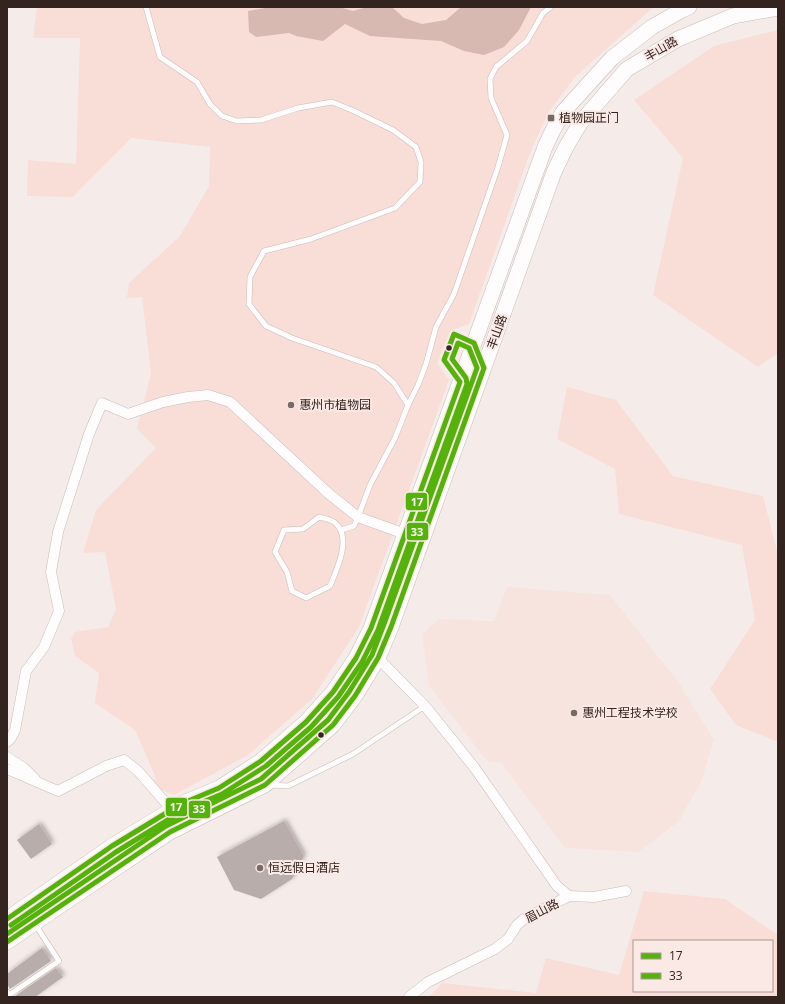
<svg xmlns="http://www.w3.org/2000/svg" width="785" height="1004" font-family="'Open Sans','Noto Sans SC',sans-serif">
<defs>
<filter id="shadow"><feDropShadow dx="2.5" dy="-2.5" stdDeviation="2" flood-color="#0004"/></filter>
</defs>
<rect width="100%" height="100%" fill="#f5ecea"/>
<polygon fill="#f8e4de" points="507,587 610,595 679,683 714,740 701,782 679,821 638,852 565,848 501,763 487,761 429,686 422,634 439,619 494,621"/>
<g fill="#f9ddd7" fill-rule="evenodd">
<polygon points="37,7 657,7 650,10 575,77 548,113 530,153 469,324 450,331 437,363 449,380 359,627 312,699 248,755 174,795 150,785 156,778 135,730 95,703 99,673 75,656 71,639 75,632 108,627 116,609 105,552 83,553 96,510 156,448 137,429 151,373 142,297 127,298 129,283 180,236 209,186 210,147 131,138 73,197 27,196 28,160 76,164 80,38 33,38"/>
<polygon points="778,30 778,353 758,367 653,295 683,158 634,100 714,46"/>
<polygon points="567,387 616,400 673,476 763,496 778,555 778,742 736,725 710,689 755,620 742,545 619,514 615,469 557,439"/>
<path d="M 644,891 L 725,899 L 778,935 L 778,997 L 429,997 L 442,983 L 536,993 L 546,958 L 619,975 ZM 634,941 L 772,941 L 772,991 L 634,991 Z"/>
</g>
<polygon fill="#d8b9b1" points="271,7 339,7 353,11 367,7 392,7 404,18 422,24 446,20 461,7 531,7 519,30 504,47 484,55 464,51 441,41 370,36 345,24 323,41 296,36 289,33 256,37 249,32 248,11"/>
<g fill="#b8adab" filter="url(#shadow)">
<polygon points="284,821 304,856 292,879 261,899 234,890 217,857"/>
<polygon points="39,824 52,844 31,859 17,840"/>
<polygon points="42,948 51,961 10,989 7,984 7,974"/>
<polygon points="56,968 63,977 35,997 16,997 15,996"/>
</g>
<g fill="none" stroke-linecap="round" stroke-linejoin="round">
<g stroke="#c8bdba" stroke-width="6">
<g id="service">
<polyline points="146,7 160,57 197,82 210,104 222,116 237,121 261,120 298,108 332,102 354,111 393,130 416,147 421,162 420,182 395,208 311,239 264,251 250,277 249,304 266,326 292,338 376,367 394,383 408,405"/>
<polyline points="458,379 444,360 454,334 472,343"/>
<path d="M 319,517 C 323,518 330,519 334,522 C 353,536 337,569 330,586 L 306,598 L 292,591 L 287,572 L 275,552 L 284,530 L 303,529 Z"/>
<polyline points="341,530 354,526 358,517 370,485 395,438 408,405 418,385 426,364 436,327 454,294 498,167 507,135 491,98 490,79 496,67 527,41 543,13 551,7"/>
<polyline points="270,785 288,786 353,754 425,706"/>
<polyline points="7,992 9,995 59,961 35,924"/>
</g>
</g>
<g stroke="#c8bdba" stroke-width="11">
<g id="minor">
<polyline points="362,646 378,658 425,706 474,767 557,886 569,896"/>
<polyline points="7,742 11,738 15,730 26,671 44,647 59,611 51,572 58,532 89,434 102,403 128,414 163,402 188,397 208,395 230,402 328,493 358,517 405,534"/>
<polyline points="7,757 24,768 35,779"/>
<polyline points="7,769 58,791 106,766 124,760 138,771 172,810 170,832"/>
<polyline points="409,997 428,982 495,949 508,939 517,925 524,919 569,896 594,897 626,891"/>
</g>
</g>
<g stroke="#c8bdba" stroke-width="16">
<g id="secondary">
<polyline points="7,919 112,846 181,804 219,788 261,761 306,722 333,692 356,658 371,628 545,147 553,130 563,112 612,58 652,27 682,10 689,7"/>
<polyline points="7,942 64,903 170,832 265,785 333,725 355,696 378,658 391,627 554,172 566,147 581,122 627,69 678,39 733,16 778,8"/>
</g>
</g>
<use href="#service" stroke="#fefcfc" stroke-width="5"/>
<use href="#minor" stroke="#fefcfc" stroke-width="10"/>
<use href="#secondary" stroke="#fefcfc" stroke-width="15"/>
<g stroke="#fae9e5" stroke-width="8">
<polyline id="bus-1" points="7,919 112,846 181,804 219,788 261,761 306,722 333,692 356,658 371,628 460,382 444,360 454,334 474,343 484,368 391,627 378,658 355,696 333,725 265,785 170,832 7,942"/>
</g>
<g stroke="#fae9e5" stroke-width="8">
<polyline id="bus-2" points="7,934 166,826 261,779 328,720 349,692 372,655 384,624 477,368 469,348 458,343 452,359 466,378 467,384 378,630 362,662 338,697 311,727 266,766 222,794 184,810 116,852 11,925"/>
</g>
<use href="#bus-1" stroke="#54b20b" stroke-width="5"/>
<use href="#bus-2" stroke="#54b20b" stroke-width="5"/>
</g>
<g fill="#776a67" stroke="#fae9e5" stroke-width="1.5">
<rect x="547" y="114" width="8" height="8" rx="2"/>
<circle cx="291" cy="405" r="4"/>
<circle cx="574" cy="713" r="4"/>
<circle cx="260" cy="868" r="4"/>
</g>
<g fill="#332420" stroke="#fae9e5" stroke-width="1.5">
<circle cx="449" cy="348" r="3.5"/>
<circle cx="321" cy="735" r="3.5"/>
</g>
<g text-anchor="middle" stroke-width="4" stroke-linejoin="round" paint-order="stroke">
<g font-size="12" fill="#332420" stroke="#fae9e5">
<text transform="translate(661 49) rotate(-30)" y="4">丰山路</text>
<text transform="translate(497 332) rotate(-70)" y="4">丰山路</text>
<text transform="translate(542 911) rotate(-28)" y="4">眉山路</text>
</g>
<g font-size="12" fill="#332420" stroke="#fae9e5" text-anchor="start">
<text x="559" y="122">植物园正门</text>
<text x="299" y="409">惠州市植物园</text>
<text x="582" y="717">惠州工程技术学校</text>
<text x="268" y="872">恒远假日酒店</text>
</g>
</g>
<g stroke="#fae9e5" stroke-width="1.5">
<rect x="405" y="492" width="23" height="19" rx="4" fill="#54b20b"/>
<rect x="406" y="522" width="23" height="19" rx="4" fill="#54b20b"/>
<rect x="165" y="797" width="23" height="20" rx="4" fill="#54b20b"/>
<rect x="188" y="800" width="23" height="19" rx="4" fill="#54b20b"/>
</g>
<g font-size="11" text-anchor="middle" font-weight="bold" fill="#fff">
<text x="417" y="506">17</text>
<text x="417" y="536">33</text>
<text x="176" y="811">17</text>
<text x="199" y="813">33</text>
</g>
<rect width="785" height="1004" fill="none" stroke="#332420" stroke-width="16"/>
<rect x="633" y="940" width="140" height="52" fill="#fae9e5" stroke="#aa9a96"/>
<rect x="641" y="953" width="20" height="6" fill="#54b20b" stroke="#aa9a96"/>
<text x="669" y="960" font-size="12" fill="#332420">17</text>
<rect x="641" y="973" width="20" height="6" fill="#54b20b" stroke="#aa9a96"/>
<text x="669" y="980" font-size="12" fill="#332420">33</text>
</svg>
